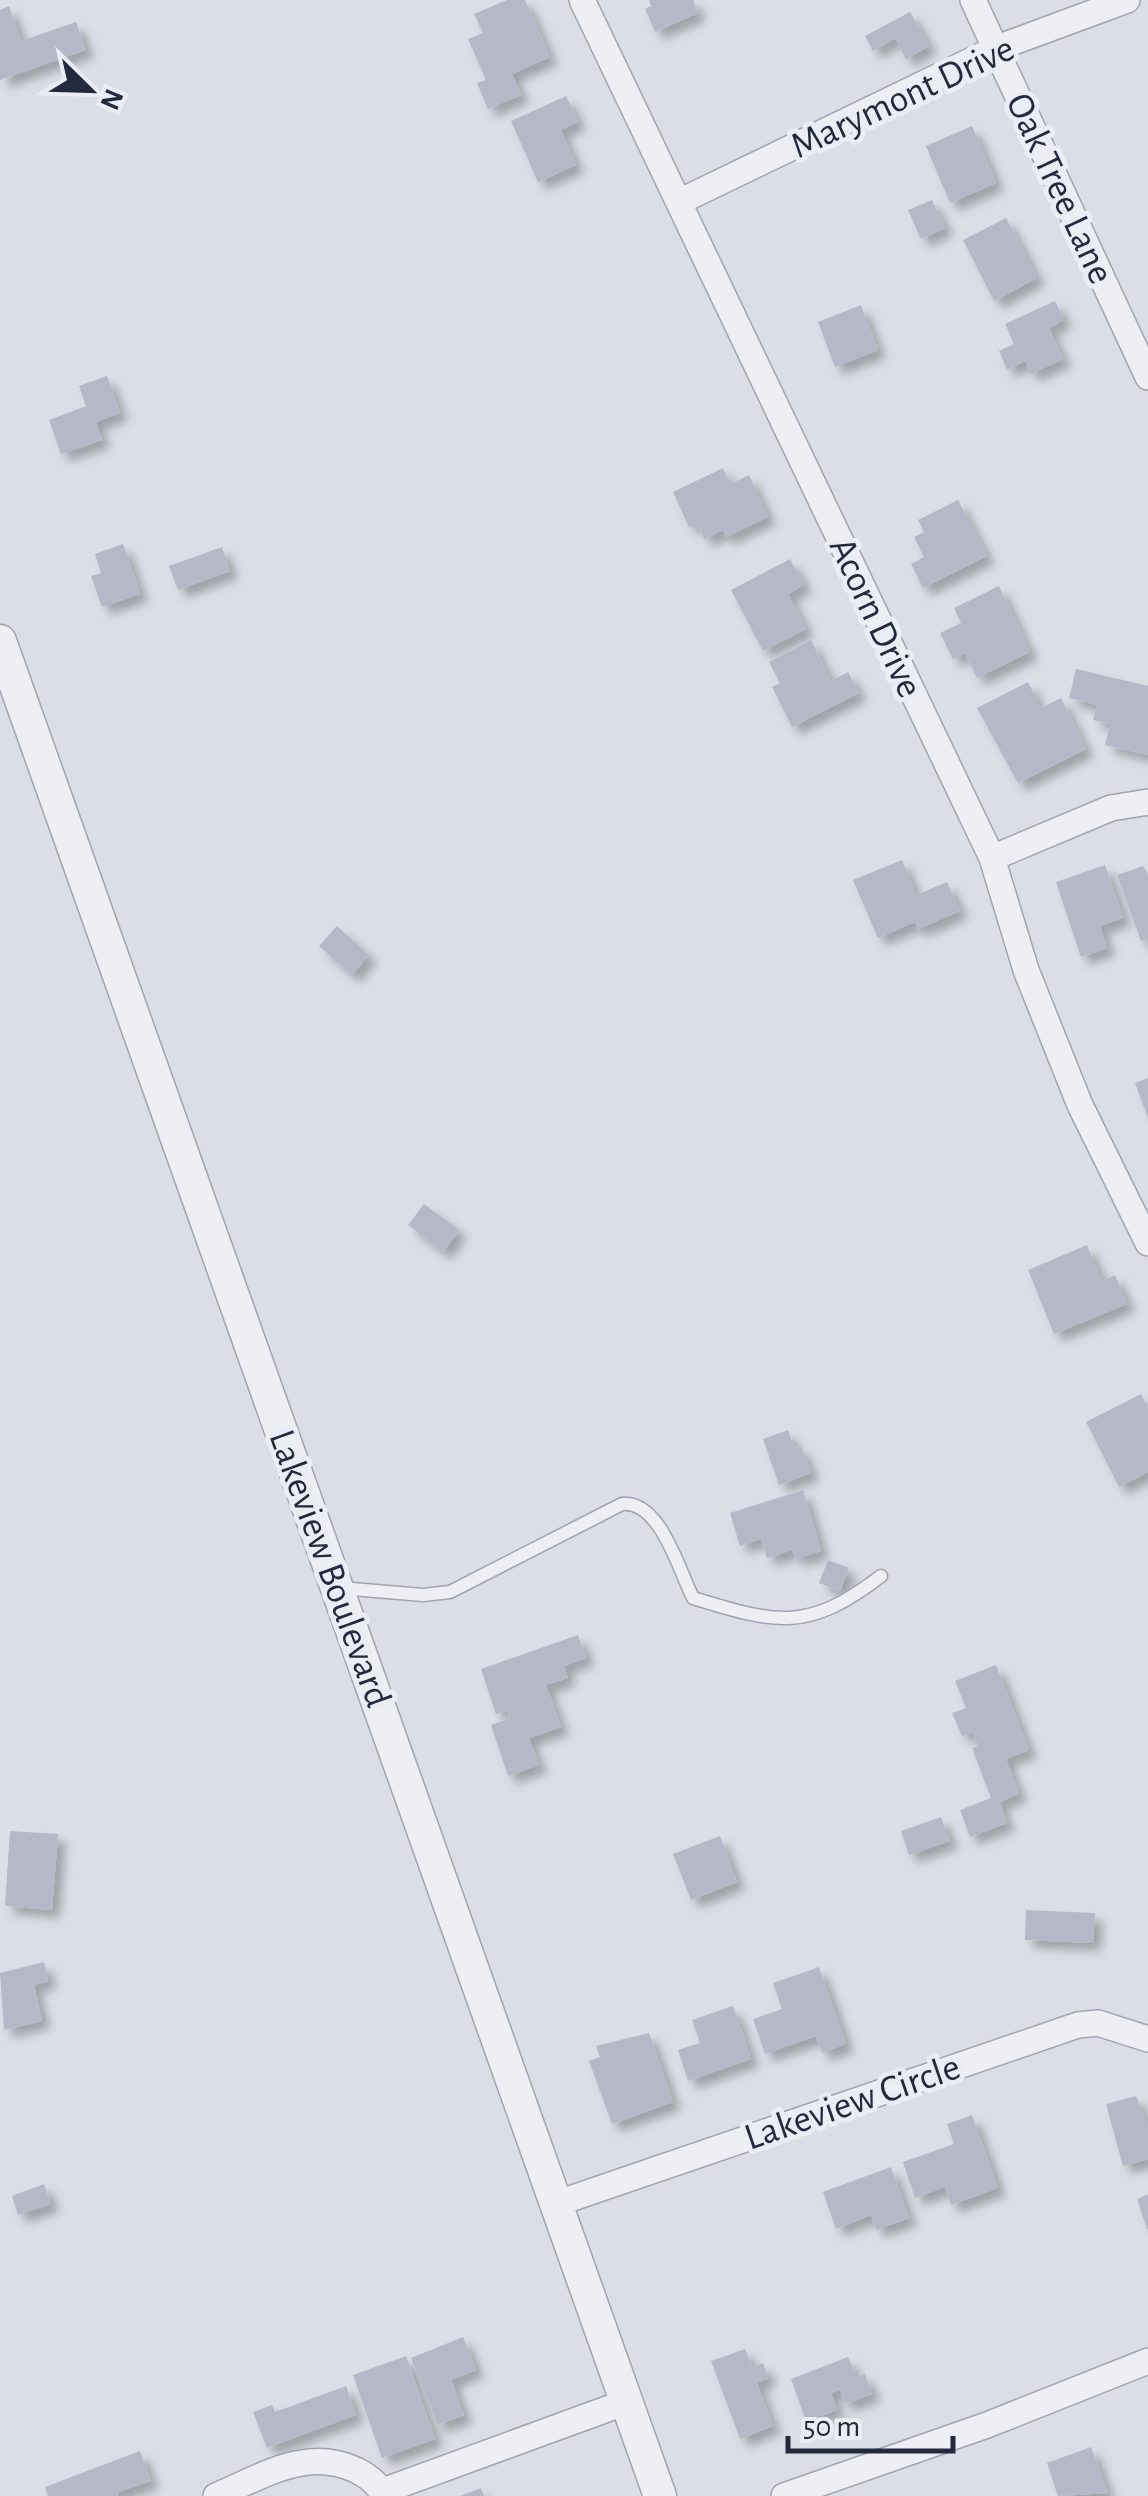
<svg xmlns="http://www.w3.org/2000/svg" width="1148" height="2496" font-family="'Alegreya Sans',sans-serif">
<defs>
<filter id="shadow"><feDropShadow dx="8" dy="8" stdDeviation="5" flood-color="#0004"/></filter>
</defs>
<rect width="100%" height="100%" fill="#dbdee7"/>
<g fill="#b5b9c7" filter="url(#shadow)">
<polygon points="507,0 525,0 550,57 512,74 521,95 488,109 477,83 486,80 468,39 483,33 474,14"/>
<polygon points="649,0 693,0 698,13 655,32 645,9 651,6"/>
<polygon points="9,6 21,41 76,22 86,50 0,80 0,10"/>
<polygon points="910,12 929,46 906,59 895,38 873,51 865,36"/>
<polygon points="566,96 578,122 561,130 576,165 538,182 511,121"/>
<polygon points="972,126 996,183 950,203 926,146"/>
<polygon points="932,200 945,228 921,239 908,210"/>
<polygon points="1006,218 1037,278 994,301 963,240"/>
<polygon points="1055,301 1064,320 1049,328 1063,359 1031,374 1025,361 1007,370 999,351 1014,344 1005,324"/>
<polygon points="861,305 878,350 835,367 818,322"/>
<polygon points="107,376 120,413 96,422 102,440 61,454 49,420 86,406 79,386"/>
<polygon points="723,468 730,484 749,475 768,517 726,537 723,530 704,539 697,523 689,527 673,492"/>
<polygon points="958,500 987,556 923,588 911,564 924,557 914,537 924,532 918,520"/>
<polygon points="123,544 140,594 102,607 91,576 101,573 95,554"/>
<polygon points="222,547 230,571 178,590 169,566"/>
<polygon points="790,559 804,585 788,594 806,629 763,651 731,590"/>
<polygon points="999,586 1030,652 977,678 965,653 953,659 940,633 961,623 954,608"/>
<polygon points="811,640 831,681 848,672 859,693 792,727 772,687 780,683 769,662"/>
<polygon points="1076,669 1148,686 1148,755 1105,745 1110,724 1093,720 1097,705 1069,698"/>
<polygon points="1028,682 1041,708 1061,698 1086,749 1018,783 977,708"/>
<polygon points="902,860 916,895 947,882 960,911 918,929 915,922 878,938 853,880"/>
<polygon points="1105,865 1123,918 1100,926 1107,948 1081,957 1056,882"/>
<polygon points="1143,866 1148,875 1148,939 1141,941 1117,875"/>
<polygon points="337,926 369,955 352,975 319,946"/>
<polygon points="1148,1078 1148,1118 1135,1083"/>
<polygon points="424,1204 459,1230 443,1252 408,1225"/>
<polygon points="1087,1245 1102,1281 1115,1275 1127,1304 1054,1334 1028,1270"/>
<polygon points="1141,1394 1148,1408 1148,1472 1119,1487 1086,1422"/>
<polygon points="788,1430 794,1448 801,1446 811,1473 779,1485 763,1439"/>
<polygon points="803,1490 821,1551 796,1559 792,1550 767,1558 761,1539 740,1546 730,1513"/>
<polygon points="828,1560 849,1568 840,1591 819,1583"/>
<polygon points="578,1635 586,1658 564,1666 568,1678 546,1685 561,1727 529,1738 539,1765 508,1776 491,1725 510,1718 507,1710 496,1714 481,1669"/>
<polygon points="996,1665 1029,1750 1006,1759 1019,1794 999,1802 1007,1823 970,1837 960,1810 991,1798 972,1748 978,1746 972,1732 962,1736 952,1713 966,1708 955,1681"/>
<polygon points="941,1817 950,1841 909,1855 901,1831"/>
<polygon points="10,1831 58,1834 52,1910 5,1906"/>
<polygon points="720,1836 737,1882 691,1900 673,1854"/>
<polygon points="1026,1910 1095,1913 1093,1943 1025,1940"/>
<polygon points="44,1962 48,1981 34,1985 42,2021 4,2030 0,1973"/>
<polygon points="819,1967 846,2044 822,2053 816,2036 765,2054 753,2019 782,2009 773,1983"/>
<polygon points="733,2006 751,2059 688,2081 678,2050 700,2043 692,2020"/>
<polygon points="649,2033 673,2102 612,2124 589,2061 600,2057 596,2046"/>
<polygon points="1136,2096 1148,2127 1148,2159 1123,2166 1106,2104"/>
<polygon points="972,2115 998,2188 951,2205 945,2187 915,2198 903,2162 954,2144 947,2124"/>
<polygon points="891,2167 909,2218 876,2230 871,2215 836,2229 823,2192"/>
<polygon points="44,2184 51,2204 18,2215 12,2196"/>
<polygon points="1148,2194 1148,2229 1147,2229 1137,2199"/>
<polygon points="463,2337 476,2370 451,2380 464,2415 438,2425 411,2358"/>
<polygon points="745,2349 752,2367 763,2363 768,2378 757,2383 773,2426 740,2439 711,2361"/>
<polygon points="406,2356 435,2439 382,2458 353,2375"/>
<polygon points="848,2357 856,2377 865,2374 872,2394 845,2404 840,2390 831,2393 837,2410 806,2421 791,2379"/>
<polygon points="346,2386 356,2415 267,2448 253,2412 272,2405 275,2412"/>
<polygon points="1091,2447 1108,2493 1058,2496 1047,2463"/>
<polygon points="140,2451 151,2481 118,2492 119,2496 48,2496 45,2487"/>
<polygon points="481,2488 484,2496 460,2496"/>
</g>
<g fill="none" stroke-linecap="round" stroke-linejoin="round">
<g stroke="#a0a4b1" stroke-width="15">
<path id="service" d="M 340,1588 L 423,1595 L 450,1592 L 622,1504 C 660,1500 679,1570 693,1598 C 777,1624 808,1632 881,1576"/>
</g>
<g stroke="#a0a4b1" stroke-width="28">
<g id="minor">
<polyline points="582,0 992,858 1026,970 1080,1105 1148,1243"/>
<polyline points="973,0 1148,377"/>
<polyline points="681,201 997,48 1127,0"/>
<polyline points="992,858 1111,808 1148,802"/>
<polyline points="558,2203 1078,2025 1098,2023 1148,2039"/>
<polyline points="383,2491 629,2401"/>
<path d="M 216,2496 C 263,2476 306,2447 356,2470 C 368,2476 379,2484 383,2496"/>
<polyline points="784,2496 987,2425 1148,2361"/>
</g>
</g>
<g stroke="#a0a4b1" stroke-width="35">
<polyline id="tertiary" points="0,641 660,2496"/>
</g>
<use href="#service" stroke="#eeeff5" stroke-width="12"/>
<use href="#minor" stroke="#eeeff5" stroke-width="25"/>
<use href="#tertiary" stroke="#eeeff5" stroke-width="32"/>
</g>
<g text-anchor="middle" stroke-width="10" stroke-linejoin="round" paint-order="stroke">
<g font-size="38" fill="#242a3d" stroke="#eaedf4">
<text transform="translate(902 96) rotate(-25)" y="13">Marymont Drive</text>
<text transform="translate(1061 188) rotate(65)" y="13">Oak Tree Lane</text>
<text transform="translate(877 617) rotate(65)" y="13">Acorn Drive</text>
<text transform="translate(331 1568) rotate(70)" y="13">Lakeview Boulevard</text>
<text transform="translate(852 2101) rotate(-19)" y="13">Lakeview Circle</text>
</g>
</g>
<g transform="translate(90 90) rotate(113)" stroke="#eaedf4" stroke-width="8" paint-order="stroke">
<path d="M0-8L18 38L0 25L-18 38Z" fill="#242a3d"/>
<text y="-15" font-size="28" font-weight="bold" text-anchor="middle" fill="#242a3d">N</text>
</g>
<path d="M788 2436v15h165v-15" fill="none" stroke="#242a3d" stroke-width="5"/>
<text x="803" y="2436" font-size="30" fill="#242a3d" stroke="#eaedf4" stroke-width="8" paint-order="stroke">50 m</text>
</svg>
